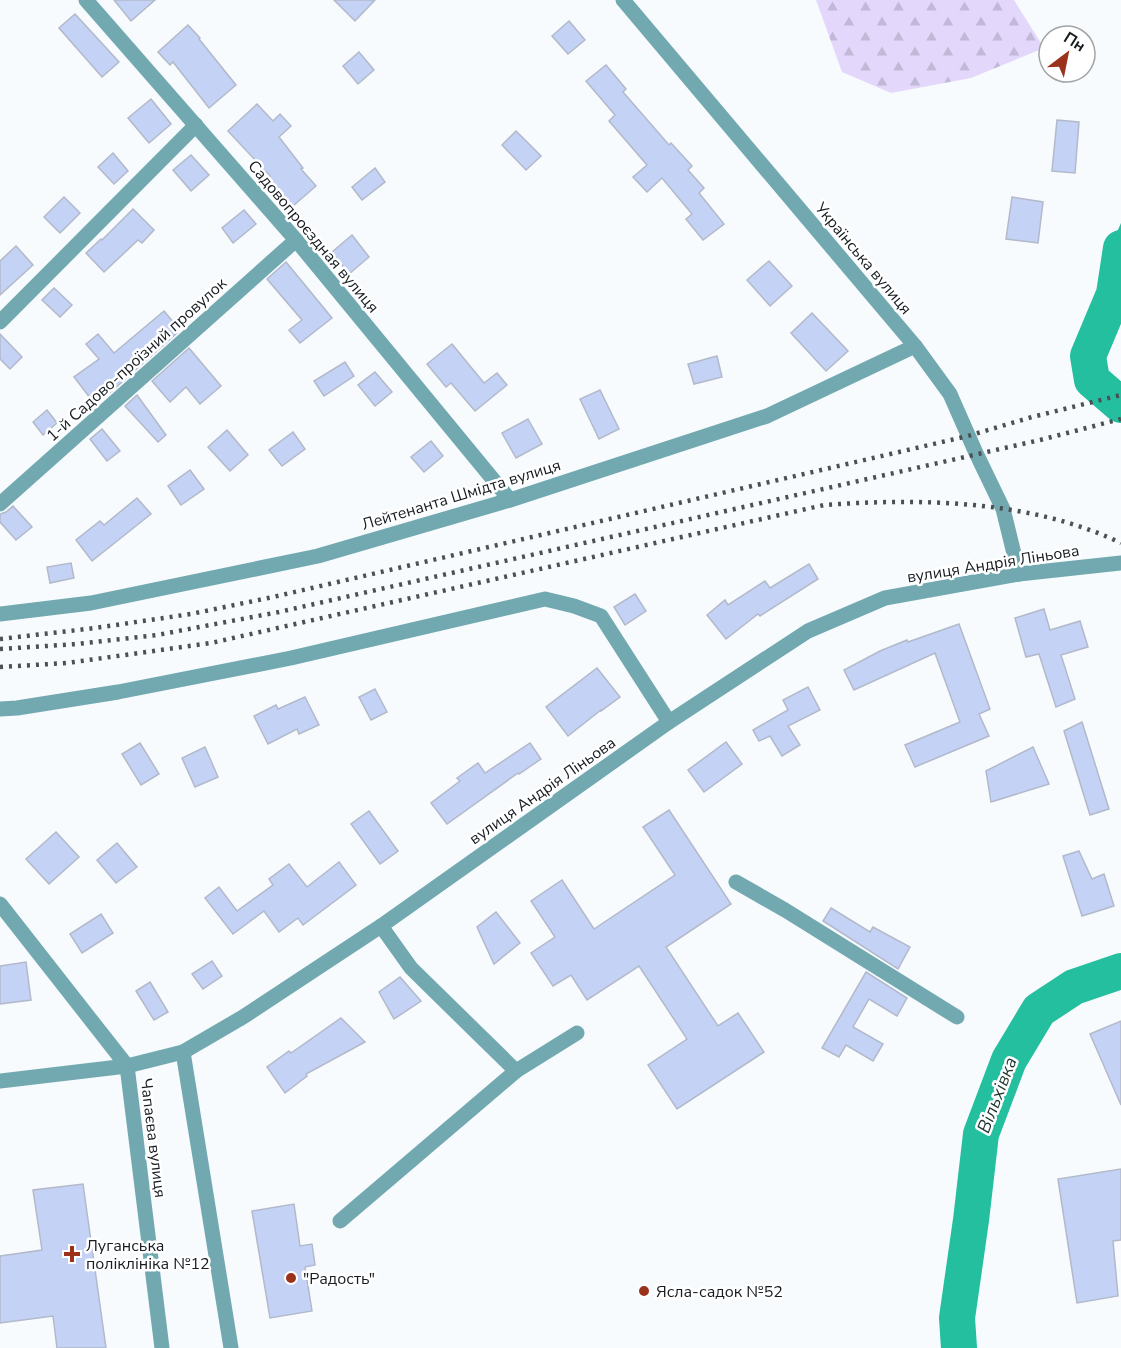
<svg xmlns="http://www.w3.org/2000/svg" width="1121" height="1348" font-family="'Nunito Sans',sans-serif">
<defs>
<pattern id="forest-firs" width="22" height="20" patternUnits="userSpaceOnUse" patternTransform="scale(1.5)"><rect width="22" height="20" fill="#e3d8fc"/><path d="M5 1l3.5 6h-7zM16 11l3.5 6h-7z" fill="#c2b9d8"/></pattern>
</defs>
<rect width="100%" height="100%" fill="#f7fbfd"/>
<polygon fill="url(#forest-firs)" points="816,0 1014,0 1044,48 971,78 891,93 842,72"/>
<polygon fill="#24bf9f" points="1121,223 1121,300 1111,333 1103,349 1088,339 1102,311 1109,258 1113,241"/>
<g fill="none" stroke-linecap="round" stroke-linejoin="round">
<g stroke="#24bf9f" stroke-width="36">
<polyline points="1121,248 1114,294 1088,356 1092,380 1121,405"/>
<polyline points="959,1348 957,1318 971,1220 981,1134 1009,1060 1039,1010 1074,987 1121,971"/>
</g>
</g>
<g fill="#c4d2f6" stroke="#b2b9ca" stroke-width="1.5">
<polygon points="114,0 155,0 131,21"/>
<polygon points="334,0 375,0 355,21"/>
<polygon points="75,14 119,62 102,77 59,28"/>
<polygon points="569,21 585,40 568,54 552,36"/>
<polygon points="188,25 200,38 199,39 236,85 209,108 173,62 170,65 158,52"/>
<polygon points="359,52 374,70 358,84 343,66"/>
<polygon points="606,65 626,89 623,92 669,145 671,143 692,166 688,170 704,188 699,193 724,224 703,240 686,219 692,214 662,178 647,192 633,177 647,165 609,121 615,115 586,81"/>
<polygon points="151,99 171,124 149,143 128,118"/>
<polygon points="257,104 273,121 280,114 291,126 279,137 303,168 301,169 316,186 293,206 268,178 270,176 228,131"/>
<polygon points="1057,120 1079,122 1075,173 1052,171"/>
<polygon points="516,131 541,156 526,170 502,145"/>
<polygon points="113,153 128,171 114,184 98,167"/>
<polygon points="191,155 209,175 191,191 173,170"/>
<polygon points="375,168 385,182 362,200 352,187"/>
<polygon points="64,197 80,213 60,233 44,217"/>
<polygon points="1012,197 1043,202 1038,243 1006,239"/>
<polygon points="133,209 154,230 142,243 138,240 104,272 86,253 101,239 102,240"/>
<polygon points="244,210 256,224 233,243 222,228"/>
<polygon points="352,235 369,257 349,274 332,252"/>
<polygon points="16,246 33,265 0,295 0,261"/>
<polygon points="769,261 792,286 770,306 747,280"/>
<polygon points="286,262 332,318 300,343 289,330 302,320 267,279"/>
<polygon points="54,288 72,305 60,317 42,300"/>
<polygon points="164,311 179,329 176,332 177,333 112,391 94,403 74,377 99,359 86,344 98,334 114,353"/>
<polygon points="812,313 848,351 826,371 791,333"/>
<polygon points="0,334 22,357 10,369 0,359"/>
<polygon points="452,344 484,383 497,373 507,385 475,411 451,383 446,387 427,364"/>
<polygon points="189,348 221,386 200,404 186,387 170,402 152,381"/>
<polygon points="717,356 722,377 694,384 688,364"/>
<polygon points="345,362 354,376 324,396 314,381"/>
<polygon points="375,372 392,392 375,406 358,385"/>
<polygon points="600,390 619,429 599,439 580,399"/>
<polygon points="137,395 166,435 158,442 125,406"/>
<polygon points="47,410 57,423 43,435 33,422"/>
<polygon points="528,419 542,444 516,458 502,433"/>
<polygon points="102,429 120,451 107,461 90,439"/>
<polygon points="227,430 248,455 230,471 208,447"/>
<polygon points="293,432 305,449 282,466 269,450"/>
<polygon points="431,441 443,456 424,472 411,457"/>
<polygon points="190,470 204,489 181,505 168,486"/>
<polygon points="137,498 151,514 92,561 76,540 100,521 104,525"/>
<polygon points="13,506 32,527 16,540 0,522 0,514 6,512"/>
<polygon points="71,563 74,578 50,583 47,567"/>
<polygon points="809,564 818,579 760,616 758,614 726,639 707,615 725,600 728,605 765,581 770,588"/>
<polygon points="635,594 646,611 625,625 614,607"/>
<polygon points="1044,609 1050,630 1080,621 1088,647 1061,655 1075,699 1056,707 1039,654 1026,657 1015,618"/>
<polygon points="959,624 990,709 979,714 989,736 915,767 905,745 960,722 935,653 854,690 844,670 880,651 907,640 908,642"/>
<polygon points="597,668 620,697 601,711 601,710 568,736 546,707"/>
<polygon points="808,687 820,710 788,726 800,745 782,756 770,736 759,741 753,730 788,710 783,700"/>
<polygon points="375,689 387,712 371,720 359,697"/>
<polygon points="305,697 319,725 299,734 297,729 268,744 254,716 276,705 278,709"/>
<polygon points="1082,722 1109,809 1090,815 1064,731"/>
<polygon points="726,742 742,764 704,792 688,770"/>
<polygon points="140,743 159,774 141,785 122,754"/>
<polygon points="530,743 541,759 519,774 518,773 447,824 431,803 460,781 457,778 478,763 485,773"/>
<polygon points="205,747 218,777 195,787 182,758"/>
<polygon points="1033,747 1049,784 991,802 986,771"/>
<polygon points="669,810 731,904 666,947 718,1026 738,1013 764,1052 677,1109 648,1065 687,1039 639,966 587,1000 571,975 553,986 531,953 555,937 531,901 562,880 594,929 675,875 643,827"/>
<polygon points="369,811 398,851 380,864 351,824"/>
<polygon points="56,832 79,857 49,884 26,859"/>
<polygon points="117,843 137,867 116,883 97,860"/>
<polygon points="1079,851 1092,879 1104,874 1114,906 1082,916 1063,856"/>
<polygon points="339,862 356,885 303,925 298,918 279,932 264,911 233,934 205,898 219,887 237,911 273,885 269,879 289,864 307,887"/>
<polygon points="831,908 870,932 873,927 910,947 898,969 823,921"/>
<polygon points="496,912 520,943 494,964 477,927"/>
<polygon points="101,914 113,933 82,953 70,934"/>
<polygon points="212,961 222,976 203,989 192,974"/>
<polygon points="26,962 31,1000 0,1004 0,966"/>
<polygon points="866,972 907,998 897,1016 869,999 853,1027 883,1044 873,1061 846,1045 839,1057 822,1048"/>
<polygon points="400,977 421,1001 394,1019 379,992"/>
<polygon points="150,982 168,1012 154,1020 136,991"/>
<polygon points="341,1018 365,1042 306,1074 307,1076 285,1093 267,1067 289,1051 291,1053"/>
<polygon points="1121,1021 1121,1105 1090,1034"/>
<polygon points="1121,1169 1121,1240 1113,1241 1118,1296 1077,1303 1058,1179"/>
<polygon points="83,1184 106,1348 57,1348 53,1316 0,1323 0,1256 42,1250 33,1190"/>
<polygon points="294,1204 300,1246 312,1244 315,1265 305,1267 312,1311 270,1318 252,1211"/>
</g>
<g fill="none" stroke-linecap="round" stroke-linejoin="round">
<g stroke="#72a9b0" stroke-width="15">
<polyline points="86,0 296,240 510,500"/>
<polyline points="623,0 915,346 950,394 976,453 1003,509 1019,574"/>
<polyline points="0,322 196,125"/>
<polyline points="0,504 296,240"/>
<polyline points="0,614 91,603 318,556 510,500 767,416 915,346"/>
<polyline points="0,709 17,708 118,692 291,658 545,599 574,606 601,616 669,722"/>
<polyline points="736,882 785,910 957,1017"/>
<polyline points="0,904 127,1066"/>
<polyline points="381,926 411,968 516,1071"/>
<polyline points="340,1221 516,1071 577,1033"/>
</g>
<g stroke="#72a9b0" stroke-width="15">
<polyline points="183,1052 231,1348"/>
<polyline points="127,1066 162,1348"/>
<polyline points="0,1081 127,1066 183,1052 243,1017 381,926 669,722 808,631 885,598 1019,574 1121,563"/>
</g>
<g stroke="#4b5054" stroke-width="4.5" stroke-dasharray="3 6" stroke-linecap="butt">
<polyline points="0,639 95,628 191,614 273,597 968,436 1032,417 1121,395"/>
<polyline points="0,649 77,644 157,635 279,612 1040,440 1121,419"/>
<path d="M 0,667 L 67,663 L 211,643 L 824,505 C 922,498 1031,500 1121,543"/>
</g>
</g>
<g fill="#9b321c" stroke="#fff" stroke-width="2">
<path d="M69 1245h6v6h6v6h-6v6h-6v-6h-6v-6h6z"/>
<circle cx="291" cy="1278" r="6"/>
<circle cx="644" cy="1291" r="6"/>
</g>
<g text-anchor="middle" stroke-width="5" stroke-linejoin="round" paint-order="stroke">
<g font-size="16" fill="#161c20" stroke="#fff">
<text transform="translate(314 236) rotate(50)" y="6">Садовопроєздная вулиця</text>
<text transform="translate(864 258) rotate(50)" y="6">Українська вулиця</text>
<text transform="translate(136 359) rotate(-42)" y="6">1-й Садово-проїзний провулок</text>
<text transform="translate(461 494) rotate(-17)" y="6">Лейтенанта Шмідта вулиця</text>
<text transform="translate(993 563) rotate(-9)" y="6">вулиця Андрія Ліньова</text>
<text transform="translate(542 790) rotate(-35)" y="6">вулиця Андрія Ліньова</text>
<text transform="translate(154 1138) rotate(83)" y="6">Чапаєва вулиця</text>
</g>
<g font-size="16" fill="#161c20" stroke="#fff" text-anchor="start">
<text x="86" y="1251">Луганська<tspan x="86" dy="18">поліклініка №12</tspan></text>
<text x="303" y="1284">"Радость"</text>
<text x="656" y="1297">Ясла-садок №52</text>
</g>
<g font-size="18" font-style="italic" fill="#1d352e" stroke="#fff">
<text transform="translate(997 1095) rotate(-69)" y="6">Вільхівка</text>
</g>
</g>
<g transform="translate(1067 54) rotate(32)"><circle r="28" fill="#ffffff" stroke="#a2a4a6" stroke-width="1.5"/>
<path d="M0-4.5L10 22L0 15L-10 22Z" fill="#9b321c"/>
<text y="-9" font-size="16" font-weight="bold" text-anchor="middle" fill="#161c20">Пн</text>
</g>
</svg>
